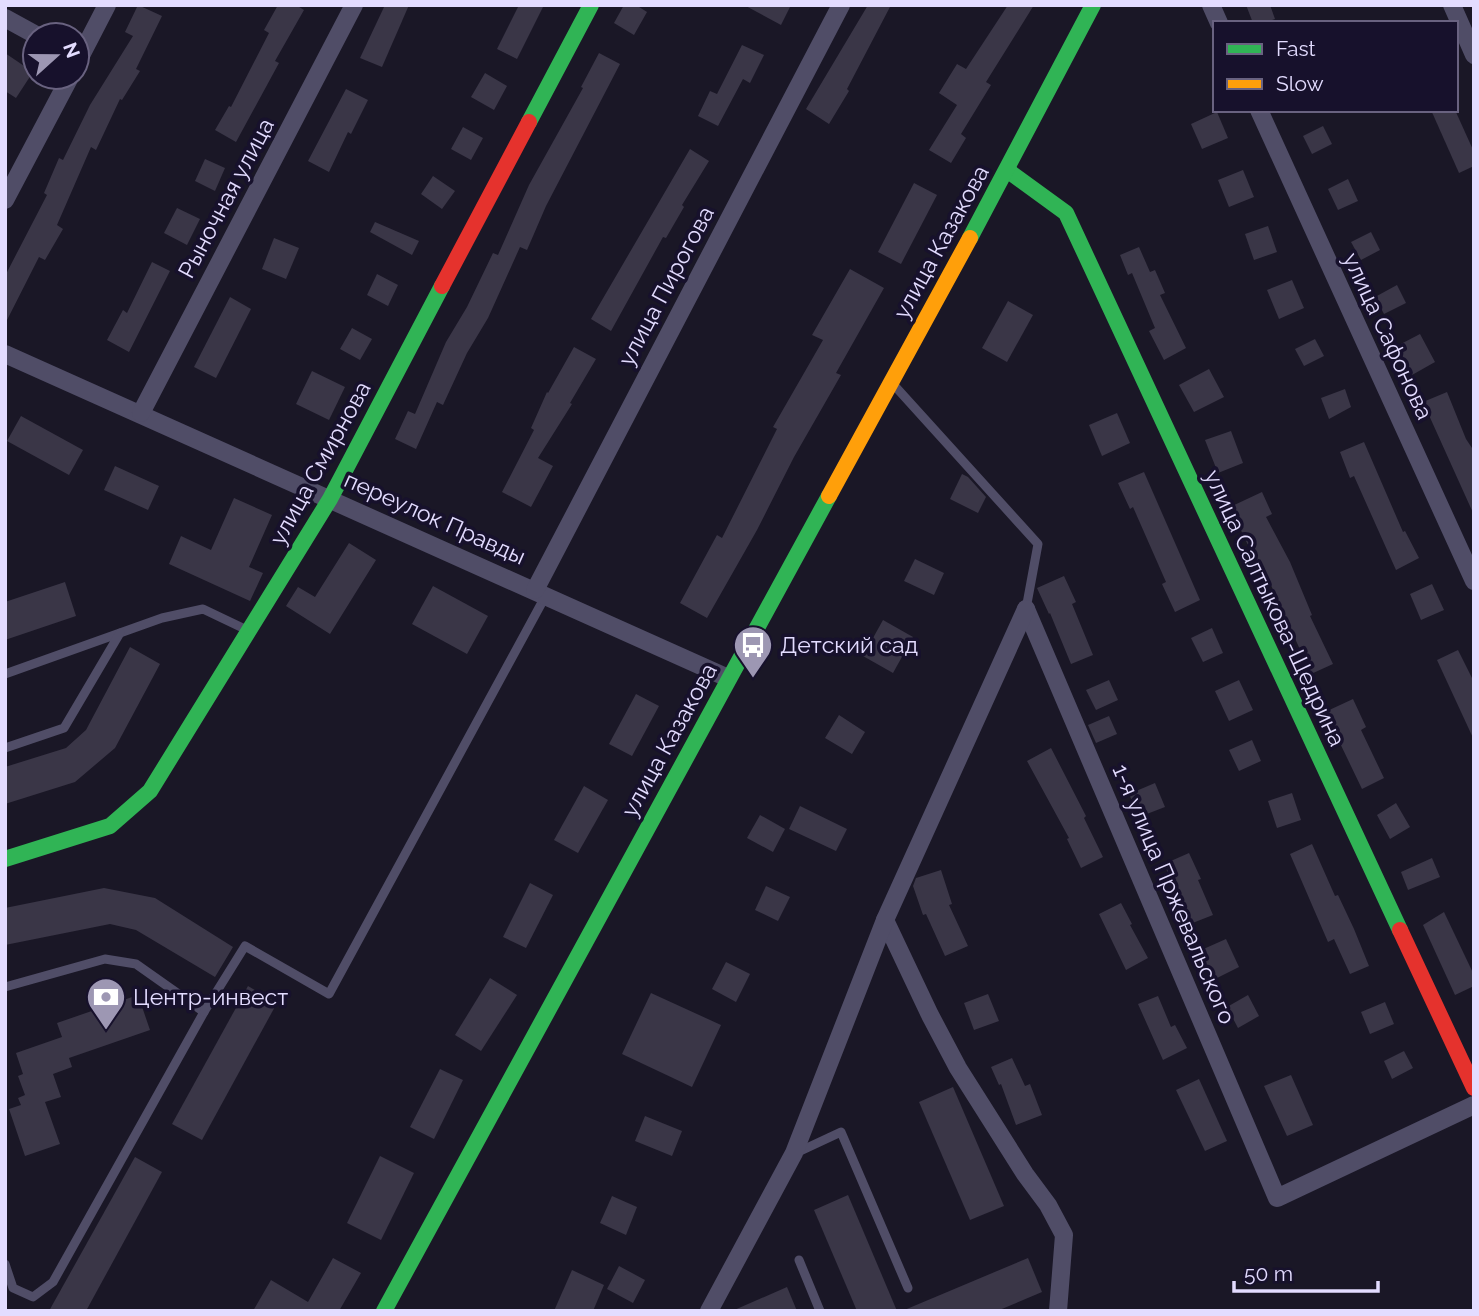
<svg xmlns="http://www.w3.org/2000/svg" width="1479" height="1316" font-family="Raleway,sans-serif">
<rect width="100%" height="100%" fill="#1a1726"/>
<g fill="#3a3647">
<polygon points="138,5 162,16 136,69 140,71 122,100 120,99 96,150 91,147 57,225 63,229 45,260 39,257 5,324 5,276 47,195 44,193 59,158 63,160 90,105 133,36 125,32"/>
<polygon points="278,5 296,5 304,10 275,61 279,63 236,142 215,130 229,106 231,107 269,33 264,30"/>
<polygon points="385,5 409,5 382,67 360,58"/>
<polygon points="519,5 544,5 517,59 497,49"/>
<polygon points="624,5 636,5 647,12 634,35 614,23"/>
<polygon points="744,5 791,5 781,25"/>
<polygon points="868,5 891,5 847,89 849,91 829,124 806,109"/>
<polygon points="1008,5 1034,5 986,82 991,85 961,134 966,138 951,163 929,150 957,105 939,93 957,64 966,69"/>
<polygon points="1246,5 1270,5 1275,19 1264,23 1253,23"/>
<polygon points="742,45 764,55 750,83 743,79 718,126 698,116 710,91 717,94"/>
<polygon points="5,53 33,72 16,98 5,91"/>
<polygon points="599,53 620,64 546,206 527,250 520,247 488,318 467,353 443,405 437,402 416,449 395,439 408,411 415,414 446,342 467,307 493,253 498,255 529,185 583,88 581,87"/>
<polygon points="485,73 507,86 494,110 471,97"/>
<polygon points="346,89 368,100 351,134 348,132 329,172 308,161"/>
<polygon points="1431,110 1455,110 1474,152 1474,166 1459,173"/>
<polygon points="1217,112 1228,138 1202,149 1191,124"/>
<polygon points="1323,126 1332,144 1312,154 1303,136"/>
<polygon points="463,127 483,138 471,160 451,149"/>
<polygon points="690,149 709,161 682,205 684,207 666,238 663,237 611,331 591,319"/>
<polygon points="205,159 225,168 215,191 195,181"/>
<polygon points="1243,170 1254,197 1229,207 1218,180"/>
<polygon points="433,176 455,191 442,209 421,194"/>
<polygon points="1348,179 1358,201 1338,210 1328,189"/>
<polygon points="914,183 937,195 901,264 878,252"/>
<polygon points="177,208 200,219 187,245 164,233"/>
<polygon points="375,222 419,241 412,255 370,232"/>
<polygon points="1268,226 1277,252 1254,260 1245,234"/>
<polygon points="1371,232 1380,250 1361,260 1351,242"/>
<polygon points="274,238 299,248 286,279 262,269"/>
<polygon points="1139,247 1150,272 1155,270 1165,293 1160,295 1186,348 1164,360 1149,331 1155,328 1132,273 1128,275 1120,255"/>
<polygon points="152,262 170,271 129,352 107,340 123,310 127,313"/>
<polygon points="850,269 884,288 836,373 841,375 794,457 757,530 707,618 680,603 717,535 722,538 777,429 773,427 823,340 812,335"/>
<polygon points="377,274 398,285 388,306 367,295"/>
<polygon points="1292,280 1304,308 1279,319 1267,290"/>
<polygon points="1397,285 1406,303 1384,314 1375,297"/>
<polygon points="230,297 251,309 216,378 194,367"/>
<polygon points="1008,301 1033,315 1007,362 982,348"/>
<polygon points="352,328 372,339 360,360 340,349"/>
<polygon points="1420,334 1435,362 1412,375 1397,346"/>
<polygon points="1315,339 1324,356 1304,366 1295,349"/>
<polygon points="574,347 596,359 570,403 572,404 538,458 553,466 531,507 502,492 534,430 531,428 547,392 548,393"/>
<polygon points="1209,369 1224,397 1194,412 1179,385"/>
<polygon points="312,371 345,387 329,420 296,404"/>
<polygon points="1345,389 1351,407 1329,419 1321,398"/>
<polygon points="1447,392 1466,439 1474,451 1474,515 1423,402"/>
<polygon points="1117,413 1130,443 1102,456 1089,425"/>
<polygon points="21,416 83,450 69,475 7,441"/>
<polygon points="1231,431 1243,463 1218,473 1205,440"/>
<polygon points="1364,442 1403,532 1405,531 1419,558 1396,570 1354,476 1350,478 1340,452"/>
<polygon points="115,466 159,486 148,510 104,490"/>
<polygon points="1144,472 1200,600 1175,612 1162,584 1166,582 1133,507 1130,509 1118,483"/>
<polygon points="962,474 968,477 986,497 978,513 950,499"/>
<polygon points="1262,492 1272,514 1266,517 1290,562 1312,615 1310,616 1333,664 1311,674 1266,574 1264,576 1247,543 1230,507"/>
<polygon points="234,498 272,515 249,567 263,573 250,601 169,564 181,536 211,550"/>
<polygon points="349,543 376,560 330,634 286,606 298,587 315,597"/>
<polygon points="915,559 944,573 934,595 904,581"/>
<polygon points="1064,576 1076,602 1072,604 1093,655 1071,664 1050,613 1049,614 1037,588"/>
<polygon points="65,582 76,616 5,640 5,602"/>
<polygon points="1432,584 1444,610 1421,620 1410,594"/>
<polygon points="433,586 488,616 467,654 412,624"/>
<polygon points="883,620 913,637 893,673 863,656"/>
<polygon points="1212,628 1223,653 1203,662 1191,638"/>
<polygon points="130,647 160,664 115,748 75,782 5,804 5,767 66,748 86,730"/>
<polygon points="1458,650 1474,682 1474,740 1437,660"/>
<polygon points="1109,680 1118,700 1096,710 1086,690"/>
<polygon points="1239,680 1253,710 1229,721 1215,691"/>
<polygon points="636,694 659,706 632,756 609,744"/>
<polygon points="1353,699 1366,727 1361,730 1384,778 1362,789 1325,712"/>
<polygon points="839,715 865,732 852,754 825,738"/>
<polygon points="1109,716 1117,734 1096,743 1088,725"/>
<polygon points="1252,740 1261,761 1239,771 1229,750"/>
<polygon points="1051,748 1086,816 1084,818 1103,857 1081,868 1067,839 1069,838 1027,761"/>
<polygon points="1155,783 1165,807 1139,817 1129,794"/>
<polygon points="584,786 608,800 578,853 554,840"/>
<polygon points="1292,793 1301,820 1277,828 1268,801"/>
<polygon points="1396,803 1410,827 1390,839 1377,815"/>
<polygon points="800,806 847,829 836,851 789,829"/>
<polygon points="760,815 785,829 773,852 747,838"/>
<polygon points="1312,844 1335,896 1338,895 1354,929 1369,966 1350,974 1334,939 1328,942 1290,854"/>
<polygon points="1189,853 1201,879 1198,880 1213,915 1190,924 1164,864"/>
<polygon points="1432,858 1440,877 1408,890 1401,872"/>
<polygon points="941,870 952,904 949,905 968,946 945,956 926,914 923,915 913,886 916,878"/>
<polygon points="530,883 553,895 526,948 503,937"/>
<polygon points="766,886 790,897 778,921 755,910"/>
<polygon points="104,888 155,898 233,947 215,977 136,930 110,924 5,945 5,908"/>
<polygon points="1121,903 1132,924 1130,925 1148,958 1126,970 1099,914"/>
<polygon points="1444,912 1474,975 1474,986 1455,995 1423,925"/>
<polygon points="1226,939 1239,967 1213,980 1199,951"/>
<polygon points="726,962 750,974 736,1002 712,989"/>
<polygon points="490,978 517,995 481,1051 455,1035"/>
<polygon points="248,986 277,1003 202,1140 172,1124"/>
<polygon points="651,993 721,1025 692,1087 622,1054"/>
<polygon points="988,994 999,1021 974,1030 964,1003"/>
<polygon points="138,995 150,1030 69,1058 72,1067 53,1074 61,1097 45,1102 60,1144 25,1156 9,1109 21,1105 18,1098 25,1095 18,1076 23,1074 16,1053 62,1037 57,1023"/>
<polygon points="1248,995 1259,1016 1238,1028 1227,1007"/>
<polygon points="1158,996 1171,1027 1175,1025 1187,1048 1163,1060 1138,1004"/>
<polygon points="1385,1002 1394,1024 1370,1034 1361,1012"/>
<polygon points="1404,1051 1413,1068 1392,1079 1384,1061"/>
<polygon points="1012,1058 1025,1086 1030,1084 1042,1115 1016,1125 1001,1084 999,1085 991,1067"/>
<polygon points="440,1069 463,1080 434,1139 410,1127"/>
<polygon points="1291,1075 1313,1125 1287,1136 1264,1086"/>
<polygon points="1199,1079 1227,1141 1205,1151 1176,1090"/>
<polygon points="953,1087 1004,1206 970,1220 919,1102"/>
<polygon points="645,1116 682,1131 672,1156 635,1141"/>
<polygon points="380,1156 414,1173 381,1240 347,1223"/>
<polygon points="135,1157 162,1172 86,1311 49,1311"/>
<polygon points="848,1195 897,1311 857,1311 814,1210"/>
<polygon points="612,1196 637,1207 626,1235 600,1223"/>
<polygon points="333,1258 361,1273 339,1311 253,1311 271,1280 308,1302"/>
<polygon points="1028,1258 1042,1292 997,1311 902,1311"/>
<polygon points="619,1266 645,1280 633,1303 607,1289"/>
<polygon points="572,1270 604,1285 593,1311 554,1311"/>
<polygon points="787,1287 797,1311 732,1311"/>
</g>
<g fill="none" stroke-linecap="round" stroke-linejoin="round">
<g stroke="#504d67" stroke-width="9">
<polyline points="893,384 1038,544 1026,609"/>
<polyline points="5,674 162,618 203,609 247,630"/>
<polyline points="5,748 64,728 120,633"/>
<polyline points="5,987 105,959 136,964 204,1012 53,1282 33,1297 13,1288 5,1264"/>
<polyline points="204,1012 245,946 329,994 546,595"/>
<polyline points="796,1153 841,1132 908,1288"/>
<polyline points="799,1260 820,1311"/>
</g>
<g stroke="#504d67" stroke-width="18">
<polyline points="1211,5 1219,23"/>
<polyline points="1452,5 1474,55"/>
<polyline points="5,18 36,35"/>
<polyline points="77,63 107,5"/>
<polyline points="1259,110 1474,581"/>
<polyline points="5,200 70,77"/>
<polyline points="5,354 728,678"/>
<polyline points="141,413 354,5"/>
<polyline points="535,590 841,5"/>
<polyline points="1026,609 1277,1198 1474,1105"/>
<polyline points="885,920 930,1015 958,1068 1025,1174 1048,1205 1064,1235 1058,1311"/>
<polyline points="709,1311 794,1153 885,920 1026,609"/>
</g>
<g stroke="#30b455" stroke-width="16">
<polyline points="529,122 591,5"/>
<polyline points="1007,170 1066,213 1400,930"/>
<polyline points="970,238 1093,5"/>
<polyline points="5,859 110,826 150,791 330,499 442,286"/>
<polyline points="384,1311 829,496"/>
</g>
<polyline stroke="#ff9f0a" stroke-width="16" points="829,496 970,238"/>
<g stroke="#e5322d" stroke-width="16">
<polyline points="442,286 529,122"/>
<polyline points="1400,930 1474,1088"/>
</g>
</g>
<defs>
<g id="bus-pin" transform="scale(2.0125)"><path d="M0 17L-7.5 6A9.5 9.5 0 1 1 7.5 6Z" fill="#9d97b3" stroke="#17112c"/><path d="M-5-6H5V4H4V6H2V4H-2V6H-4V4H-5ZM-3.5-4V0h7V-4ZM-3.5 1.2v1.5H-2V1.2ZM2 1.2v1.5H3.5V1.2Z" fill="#fff"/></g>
<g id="bank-pin" transform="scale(2.0125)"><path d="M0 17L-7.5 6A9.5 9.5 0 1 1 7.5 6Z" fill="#9d97b3" stroke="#17112c"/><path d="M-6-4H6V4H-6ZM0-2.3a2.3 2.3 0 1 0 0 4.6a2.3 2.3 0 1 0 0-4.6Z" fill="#fff"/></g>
</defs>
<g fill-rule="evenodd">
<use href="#bus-pin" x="753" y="645"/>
<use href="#bank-pin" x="106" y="997"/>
</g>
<g text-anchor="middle" stroke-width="7" stroke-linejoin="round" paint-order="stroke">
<g font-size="23" fill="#e3dcff" stroke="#17112c">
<text transform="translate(226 198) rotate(-62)" y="8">Рыночная улица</text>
<text transform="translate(941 242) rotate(-61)" y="8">улица Казакова</text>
<text transform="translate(666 286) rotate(-62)" y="8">улица Пирогова</text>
<text transform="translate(1388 336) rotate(65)" y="8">улица Сафонова</text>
<text transform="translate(320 463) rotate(-61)" y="8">улица Смирнова</text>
<text transform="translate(435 518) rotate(24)" y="8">переулок Правды</text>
<text transform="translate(1275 608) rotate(65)" y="8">улица Салтыкова-Щедрина</text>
<text transform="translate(669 740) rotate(-61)" y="8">улица Казакова</text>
<text transform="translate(1174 894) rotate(67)" y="8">1-я улица Пржевальского</text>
</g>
<g font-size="23" fill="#e3dcff" stroke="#17112c" text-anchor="start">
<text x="780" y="653">Детский сад</text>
<text x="133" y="1005">Центр-инвест</text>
</g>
</g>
<rect width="1479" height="1316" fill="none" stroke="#e3dcff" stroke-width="14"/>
<rect x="1213" y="21" width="245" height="91" fill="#17112c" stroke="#696280" stroke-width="2"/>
<rect x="1227" y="44" width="35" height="10" fill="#30b455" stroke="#696280" stroke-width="2"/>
<text x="1276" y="56" font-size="21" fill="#e3dcff">Fast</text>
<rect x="1227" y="79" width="35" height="10" fill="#ff9f0a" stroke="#696280" stroke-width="2"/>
<text x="1276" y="91" font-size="21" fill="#e3dcff">Slow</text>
<g transform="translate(56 56) rotate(69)"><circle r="33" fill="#17112c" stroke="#696280" stroke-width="2"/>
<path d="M0-5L12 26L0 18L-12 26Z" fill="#9d97b3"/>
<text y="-10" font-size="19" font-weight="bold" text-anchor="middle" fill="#e3dcff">N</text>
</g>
<path d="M1234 1281v10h144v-10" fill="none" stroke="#e3dcff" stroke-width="3.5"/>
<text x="1244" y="1281" font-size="21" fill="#e3dcff" stroke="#17112c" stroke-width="5" paint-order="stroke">50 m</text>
</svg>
